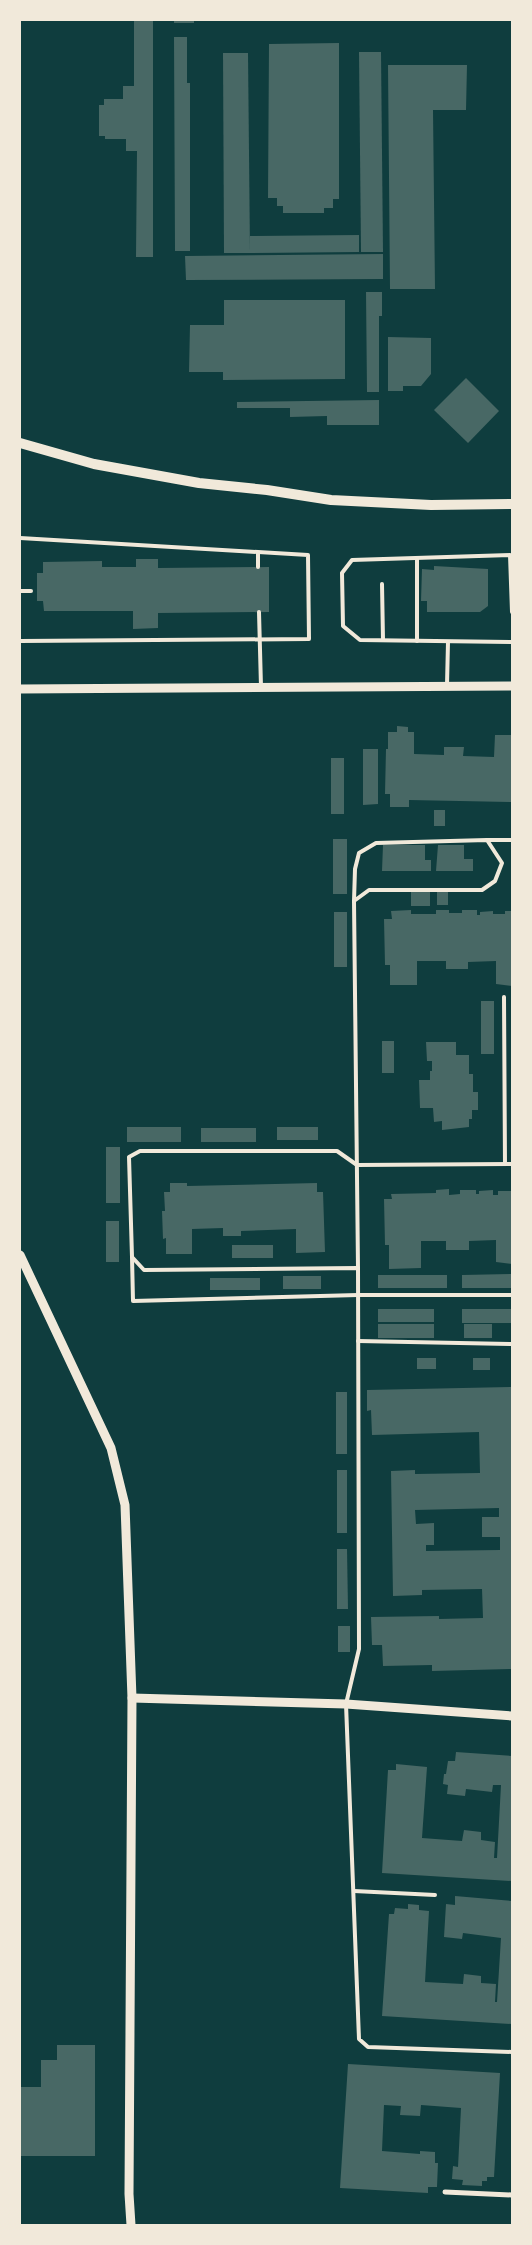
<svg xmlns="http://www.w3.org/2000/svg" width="532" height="2245" font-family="Georgia,serif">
<rect width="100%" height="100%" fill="#0f3d3e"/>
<g fill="#486865" fill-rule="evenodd">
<polygon points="134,20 153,20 153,257 136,257 137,151 126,151 126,139 105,139 105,136 99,136 99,105 104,105 104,99 123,99 123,86 134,86"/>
<rect x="174" y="20" width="20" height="3"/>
<polygon points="174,37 187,37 187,83 190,83 190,251 175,251"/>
<polygon points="339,43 339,199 333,199 333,208 324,208 324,213 283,213 283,206 277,206 277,198 268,198 269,44"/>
<polygon points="359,52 381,52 383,252 361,252"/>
<polygon points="223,53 248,53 250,253 224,253"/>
<polygon points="388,65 467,65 466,110 433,110 435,289 390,289"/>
<polygon points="359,235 359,252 250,253 250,236"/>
<polygon points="383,254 383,279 186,280 185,256"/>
<polygon points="366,292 382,292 382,316 379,316 379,392 367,392"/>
<polygon points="224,300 345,300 345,379 223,380 223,372 189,372 190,325 224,325"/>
<polygon points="388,337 431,338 431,374 421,386 403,386 403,391 388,391"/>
<polygon points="466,378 499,411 468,443 434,410"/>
<polygon points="379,400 379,425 327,425 327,416 290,417 290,408 237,408 237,402"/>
<polygon points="136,559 158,559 158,568 269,567 269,612 158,613 158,628 133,629 133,611 44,611 43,601 37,601 37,573 43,573 43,562 102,561 102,567 136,567"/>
<polygon points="434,566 488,569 488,606 480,612 427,612 427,601 421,601 422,569 434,570"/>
<polygon points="397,726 408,727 408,732 414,732 414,754 444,755 444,747 464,747 463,756 494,757 495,735 512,735 512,802 409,800 409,807 390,807 390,794 385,794 386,749 388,749 388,732 397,732"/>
<polygon points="363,749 378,749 378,804 363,805"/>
<rect x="331" y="758" width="13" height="56"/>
<rect x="434" y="810" width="11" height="16"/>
<rect x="333" y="839" width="14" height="55"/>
<polygon points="383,845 425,845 425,860 431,860 431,871 382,871"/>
<polygon points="438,845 464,845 464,859 473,859 473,871 436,871"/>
<rect x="437" y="891" width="11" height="14"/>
<rect x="411" y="892" width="19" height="14"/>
<polygon points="411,910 411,914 436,914 436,910 449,910 449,913 462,913 462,910 477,910 477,915 480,915 480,912 493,911 493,914 505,914 505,911 512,911 512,986 496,984 496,961 468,962 468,969 446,969 446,961 417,961 417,985 390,985 390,965 385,965 384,919 392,919 391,911"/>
<rect x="334" y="912" width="13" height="55"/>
<rect x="481" y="1001" width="13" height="53"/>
<rect x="382" y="1041" width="12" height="32"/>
<polygon points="426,1042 456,1042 456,1055 469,1055 469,1074 473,1074 473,1092 478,1092 478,1110 472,1110 472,1119 469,1119 469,1127 442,1130 442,1121 434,1122 433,1108 420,1108 419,1080 430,1080 430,1071 432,1071 432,1061 427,1061"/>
<rect x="127" y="1127" width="54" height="15"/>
<rect x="277" y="1127" width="41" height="13"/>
<rect x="201" y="1128" width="55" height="14"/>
<rect x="106" y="1147" width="14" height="56"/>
<polygon points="170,1183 187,1183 187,1186 317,1183 317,1192 323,1192 325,1252 296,1253 296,1229 241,1231 241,1236 223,1236 223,1228 192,1229 192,1254 166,1254 166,1238 163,1239 162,1211 165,1211 164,1192 170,1192"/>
<polygon points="449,1189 449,1195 460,1194 460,1190 476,1190 476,1194 479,1194 479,1191 493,1190 493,1195 498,1195 498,1191 512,1191 512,1264 496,1262 496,1240 469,1241 469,1250 446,1250 446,1241 421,1241 421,1268 389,1269 389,1245 385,1245 384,1199 392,1199 391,1194 436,1193 436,1190"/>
<rect x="106" y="1221" width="13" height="41"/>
<rect x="232" y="1245" width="41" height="13"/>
<polygon points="512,1274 512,1288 462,1288 462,1275"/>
<rect x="378" y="1275" width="69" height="13"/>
<rect x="283" y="1276" width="38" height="13"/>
<rect x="210" y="1278" width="50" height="12"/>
<rect x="378" y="1309" width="56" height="13"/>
<rect x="462" y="1309" width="50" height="14"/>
<rect x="378" y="1324" width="56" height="14"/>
<rect x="464" y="1324" width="28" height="14"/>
<rect x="417" y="1358" width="19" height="11"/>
<rect x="473" y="1358" width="17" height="12"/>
<path d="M 512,1387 L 512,1669 L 432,1671 L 432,1665 L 383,1666 L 382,1645 L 372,1645 L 371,1617 L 439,1616 L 439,1619 L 483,1618 L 482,1589 L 422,1590 L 422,1595 L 393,1596 L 391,1471 L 415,1470 L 415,1474 L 480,1473 L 479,1432 L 372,1435 L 371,1410 L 367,1411 L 367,1390 ZM 499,1508 L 499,1517 L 482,1517 L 482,1537 L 500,1537 L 500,1550 L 426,1551 L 426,1545 L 434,1545 L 434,1523 L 416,1524 L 415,1510 Z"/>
<rect x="336" y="1392" width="11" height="62"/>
<rect x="337" y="1470" width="10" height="63"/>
<polygon points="337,1549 347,1549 348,1609 337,1609"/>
<rect x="338" y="1626" width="12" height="26"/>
<polygon points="456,1752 512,1756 512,1881 382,1873 388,1770 396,1770 396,1764 427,1767 422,1838 462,1841 464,1830 481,1832 481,1840 495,1842 494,1858 497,1858 501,1785 493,1785 492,1792 466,1789 465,1796 447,1794 448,1785 443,1784 444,1774 446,1774 448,1761 455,1761"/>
<polygon points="455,1896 512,1901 512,2024 382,2016 389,1914 394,1914 395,1908 408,1909 408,1904 419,1905 419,1910 429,1911 425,1982 463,1984 464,1974 481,1976 481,1983 496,1984 495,2002 497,2002 501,1938 463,1933 462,1939 444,1937 446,1904 455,1905"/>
<polygon points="57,2045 95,2045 95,2156 20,2156 20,2087 41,2087 41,2060 57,2060"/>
<polygon points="348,2064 500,2073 494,2177 487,2177 487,2181 482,2181 482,2186 462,2185 463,2180 452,2179 453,2166 458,2167 461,2108 421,2105 420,2116 400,2115 401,2106 384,2105 382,2151 420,2154 420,2151 435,2152 435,2163 438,2163 437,2187 428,2187 428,2193 340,2188"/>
</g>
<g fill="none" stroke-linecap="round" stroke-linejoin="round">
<g stroke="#f1e9da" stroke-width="4">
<polyline points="20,538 308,555 309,639 20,641"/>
<polyline points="258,553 258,567"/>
<polyline points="417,558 417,641"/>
<polyline points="382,584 383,640"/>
<polyline points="20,591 31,591"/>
<polyline points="259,612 261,687"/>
<polyline points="512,612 510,555 352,560 342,573 343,626 360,640 512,642"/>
<polyline points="447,685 448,642"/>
<polyline points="487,840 512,840"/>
<polyline points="354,901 355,869 359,853 376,843 487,840 502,863 495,881 482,890 369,890 354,901 358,1268"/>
<polyline points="504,997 505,1164"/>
<polyline points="512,1164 357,1165 337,1151 140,1151 129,1157 132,1257 144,1270 358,1268 359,1649 346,1704 359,2039 368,2047 512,2052"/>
<polyline points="132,1257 133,1301 358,1295 512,1295"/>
<polyline points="358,1341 512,1344"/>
<polyline points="354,1891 435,1895"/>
</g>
<polyline stroke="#f1e9da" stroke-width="5" points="445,2192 512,2195"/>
<g stroke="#f1e9da" stroke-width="9">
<polyline points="20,689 512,686"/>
<polyline points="20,1255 111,1448 125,1505 132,1698 129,2194 131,2225"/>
<polyline points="132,1698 346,1704 512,1716"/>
</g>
<polyline stroke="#f1e9da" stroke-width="10" points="20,443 94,464 199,483 267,490 331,500 431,505 512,504"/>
</g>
<rect width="532" height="2245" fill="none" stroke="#f1e9da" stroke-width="42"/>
</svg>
